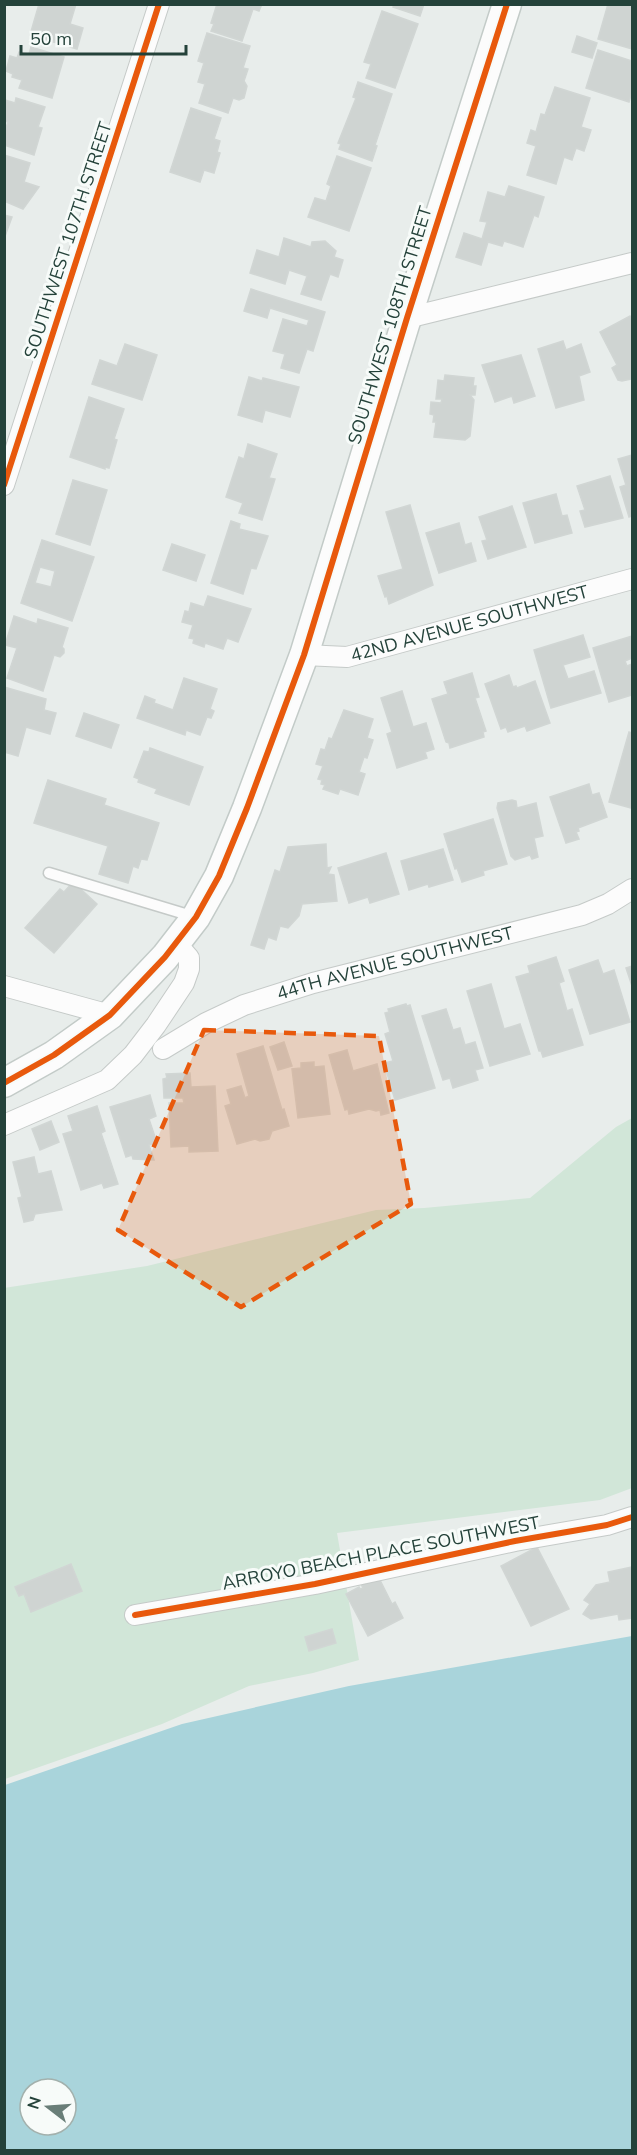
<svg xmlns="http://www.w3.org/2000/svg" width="637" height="2155" font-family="Mulish,sans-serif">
<rect width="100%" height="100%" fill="#e8edeb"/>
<polygon fill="#d1e6d8" points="632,1118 632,1488 600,1500 337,1533 359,1660 313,1673 249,1686 162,1724 5,1779 4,1288 147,1266 376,1210 424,1208 530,1198 616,1127"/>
<path fill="#a9d4db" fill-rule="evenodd" d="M 632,1636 L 632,2150 L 5,2150 L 5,1785 L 182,1724 L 349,1686 ZM 30,2089 L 66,2089 L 66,2125 L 30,2125 Z"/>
<g fill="#cfd4d2" stroke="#d1d6d4" stroke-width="1.5" fill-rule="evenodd">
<polygon points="39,4 76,4 70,24 83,28 77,49 30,35"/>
<polygon points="217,4 262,4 259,11 253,9 242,41 211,31 214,24 211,23"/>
<polygon points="394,4 424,4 420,16 393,7"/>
<polygon points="608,4 632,5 632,49 598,39"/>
<polygon points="382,11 418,24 395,88 366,78 371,64 364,62"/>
<polygon points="207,33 250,46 243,68 248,69 244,81 247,86 244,98 239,100 233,98 228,113 199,103 205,84 198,82 204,63 198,61"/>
<polygon points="577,36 597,43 592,58 572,52"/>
<polygon points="31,47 64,57 52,98 19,88 22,80 12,77 13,74 6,71 10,56 17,58 19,52 29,54"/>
<polygon points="598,50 632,61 632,92 629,102 586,88"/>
<polygon points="358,82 392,94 375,145 377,146 372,161 339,149 341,144 338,143 356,98 353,97"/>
<polygon points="555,87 590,98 581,127 591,130 584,151 576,148 572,160 564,157 556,184 527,175 536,146 527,143 531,130 536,132 541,114 545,115"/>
<polygon points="16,98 45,107 38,127 42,128 34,155 4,145 4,133 8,122 4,121 4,102 5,100 15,103"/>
<polygon points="191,108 221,118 214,139 220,141 217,152 220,153 214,173 204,170 200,182 170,172"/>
<polygon points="4,155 30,163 24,182 39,187 23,209 4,201"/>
<polygon points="337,156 371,168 349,231 308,217 315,198 326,201 331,186 327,184"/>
<polygon points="509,186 544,197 538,217 534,215 523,247 504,241 502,246 488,242 481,265 456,257 464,233 482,239 487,222 480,221 488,192 505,197"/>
<polygon points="4,215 12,217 4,239"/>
<polygon points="284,238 311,247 312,242 325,241 336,251 334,257 343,260 338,277 330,274 321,300 301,294 307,276 289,270 285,284 250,273 257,250 279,257"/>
<polygon points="251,289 325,312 313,351 307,349 299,373 281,368 285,354 273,351 283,319 307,326 309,320 270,308 267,318 244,311"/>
<polygon points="630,316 632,320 632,379 622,381 618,380 612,368 617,365 600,332"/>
<polygon points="563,341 566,350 581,344 590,372 579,376 584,400 556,408 538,349"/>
<polygon points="125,344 157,355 142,400 92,384 100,360 117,366"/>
<polygon points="521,355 535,396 514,403 512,396 495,402 482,365"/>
<polygon points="445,375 474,378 473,386 476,386 475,395 470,395 474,400 470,436 465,440 434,437 436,422 433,422 434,415 430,414 431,402 441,403 442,399 436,399 438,380 444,381"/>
<polygon points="249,377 262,381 263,378 299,387 290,417 265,410 262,422 238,415"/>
<polygon points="89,397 124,409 114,439 117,440 109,468 105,467 105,469 70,457"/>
<polygon points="248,444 277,454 269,478 275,479 262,520 239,513 243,503 226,497 239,457 244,459"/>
<polygon points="632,455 632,516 629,517 620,487 626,485 618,459"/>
<polygon points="610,476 623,518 585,527 580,511 585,510 577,486"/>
<polygon points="73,480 107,490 90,545 56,534"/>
<polygon points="556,494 562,516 567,515 572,533 535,543 523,503"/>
<polygon points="410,505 433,585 389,604 387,596 385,597 378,576 403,569 386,512"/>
<polygon points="512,506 526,547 488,559 482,541 487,540 479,517"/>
<polygon points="231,521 240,524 239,529 268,536 256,569 251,568 243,594 211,583"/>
<polygon points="459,523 465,545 471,543 476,561 439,573 426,533"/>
<path d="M 42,540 L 94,557 L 72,621 L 21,603 ZM 40,567 L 55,571 L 51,587 L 35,583 Z"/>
<polygon points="172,544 205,555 196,581 163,570"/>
<polygon points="208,596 251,609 238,642 227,638 223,649 205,643 204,647 193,643 194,639 189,638 193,625 182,622 185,611 189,612 191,603 204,607"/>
<polygon points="14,616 37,624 38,619 68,628 62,647 64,649 64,653 60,657 54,655 43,691 7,678 17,648 5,645"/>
<polygon points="583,635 590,657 563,665 568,679 594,671 601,693 551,708 534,650"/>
<polygon points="632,636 632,658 625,661 627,666 632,664 632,695 609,702 593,648"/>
<polygon points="472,673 479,697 475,698 486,731 483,732 484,737 450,748 449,743 446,742 432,699 448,694 444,682"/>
<polygon points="509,675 513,687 516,686 517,688 535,681 550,723 527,731 525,726 508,732 506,727 501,729 485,684"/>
<polygon points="184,678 217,689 210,709 214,711 211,718 207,717 200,735 186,730 185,735 137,718 145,696 155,700 154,703 173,710"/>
<polygon points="4,687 46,699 44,710 56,713 50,734 26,727 18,756 4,752"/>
<polygon points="402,691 413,727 426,723 434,749 425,752 427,758 397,768 387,734 392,732 381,698"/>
<polygon points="344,710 373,719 367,738 373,740 367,758 364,757 359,772 365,774 358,795 340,789 338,794 323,789 325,785 321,784 322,780 318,779 323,766 316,764 321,749 325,750 329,738 332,739"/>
<polygon points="84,713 119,725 111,748 76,736"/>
<polygon points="629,732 632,733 631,808 609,802"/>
<polygon points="150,748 203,767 189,805 155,793 157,789 138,782 139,779 134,777 144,751 149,752"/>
<polygon points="48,780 106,799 104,805 159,823 147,860 141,859 138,868 133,866 128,883 99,874 108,846 34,823"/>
<polygon points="589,784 592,795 599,793 607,817 578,828 579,831 576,832 579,839 566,843 550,797"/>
<polygon points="512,800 516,801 517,808 536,803 543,836 534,838 538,857 532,859 530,855 515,860 511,856 497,808 498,803"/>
<polygon points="493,819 507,864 483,871 484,875 462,882 457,868 455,869 444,834"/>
<polygon points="326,844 327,868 331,867 328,874 334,875 337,901 302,904 299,916 288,928 280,926 276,940 268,937 264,949 251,945 275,870 280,872 288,847"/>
<polygon points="443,849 453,880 429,887 428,884 409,890 401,861"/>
<polygon points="386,853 399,894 370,903 368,897 349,903 338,868"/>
<polygon points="73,882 97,904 54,953 25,928 60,889 64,892"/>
<polygon points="556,957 564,981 559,983 567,1011 572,1009 583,1045 543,1057 541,1051 539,1051 516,977 530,973 528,966"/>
<polygon points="598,960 603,974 614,970 630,1022 590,1034 569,970"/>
<polygon points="632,966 632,986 626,968"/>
<polygon points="491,984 504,1029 520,1024 530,1054 490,1066 467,991"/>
<polygon points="406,1004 407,1006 410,1005 435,1088 395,1100 384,1063 393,1061 385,1034 390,1032 385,1013 389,1012 388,1009"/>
<polygon points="446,1009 453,1030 460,1028 465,1045 475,1042 483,1068 475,1070 478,1080 453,1088 450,1078 443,1080 422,1016"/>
<polygon points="284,1042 292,1066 278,1070 270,1047"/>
<polygon points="263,1046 282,1110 284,1109 289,1126 272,1131 269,1139 260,1141 255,1139 237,1144 225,1106 231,1104 227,1090 241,1086 245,1098 249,1096 237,1054"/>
<polygon points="347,1050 353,1071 377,1064 389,1113 381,1115 380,1110 376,1111 369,1109 349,1114 348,1109 345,1110 329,1055"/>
<polygon points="314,1062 314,1067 324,1066 330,1114 298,1118 292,1069 301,1068 301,1063"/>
<polygon points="190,1073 191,1087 215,1086 218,1151 189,1152 189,1146 171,1147 169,1103 184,1103 183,1098 164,1098 163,1079 167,1078 166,1074"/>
<polygon points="150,1095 156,1116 149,1119 157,1143 149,1145 154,1160 133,1159 132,1155 126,1157 110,1107"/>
<polygon points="97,1106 105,1131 101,1133 118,1184 104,1188 102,1183 81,1190 63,1134 73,1131 68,1116"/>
<polygon points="51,1121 59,1142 40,1150 32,1129"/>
<polygon points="34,1157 38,1174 51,1171 62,1210 35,1214 33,1220 24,1222 18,1198 22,1197 13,1162"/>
<polygon points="537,1547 569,1609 531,1626 501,1566"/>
<polygon points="71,1564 82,1591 31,1612 24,1594 19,1596 15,1587"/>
<polygon points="632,1567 632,1618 619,1620 618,1614 591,1619 583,1614 590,1604 584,1600 596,1585 610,1582 608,1572"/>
<polygon points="378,1576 392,1604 395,1602 403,1618 368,1636 346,1594 359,1587 360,1589 363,1588 361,1584"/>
<polygon points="332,1629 336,1643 309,1651 305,1637"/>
</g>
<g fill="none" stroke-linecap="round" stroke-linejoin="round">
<g stroke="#c5cac8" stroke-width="13">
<polyline id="lane" points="49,873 195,917"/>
</g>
<g stroke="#c5cac8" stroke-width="22">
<g id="street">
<polyline points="407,318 632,263"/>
<polyline points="4,485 159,4"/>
<path id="s1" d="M 304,655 L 347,657 L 632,579"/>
<polyline points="4,986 110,1015"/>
<path id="s2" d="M 163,1049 L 206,1023 L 244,1005 L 313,983 L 582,915 L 608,904 L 632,889"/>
<polyline points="4,1125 107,1080 133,1055 156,1025 184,983 189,969 189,958 176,943"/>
<polyline points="135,1615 315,1584 515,1541 607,1525 632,1517"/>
</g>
</g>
<g stroke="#c3cbc8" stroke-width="31">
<polyline id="secondary" points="4,1083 54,1055 110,1015 165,957 196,917 219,876 247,808 304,655 407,318 507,4"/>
</g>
<use href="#lane" stroke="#fcfcfc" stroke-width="10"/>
<use href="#street" stroke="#fcfcfc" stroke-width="20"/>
<use href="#secondary" stroke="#fcfcfc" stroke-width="28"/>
<g stroke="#f7fbf9" stroke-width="10">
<g id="cycleway">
<polyline points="4,485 159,4"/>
<polyline points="4,1083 54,1055 110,1015 165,957 196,917 219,876 247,808 304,655 407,318 507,4"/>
<polyline points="135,1615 315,1584 515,1541 607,1525 632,1517"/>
</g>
</g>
<use href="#cycleway" stroke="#e8590c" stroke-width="6"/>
</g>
<path fill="#e8590c" fill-opacity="0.2" stroke="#e8590c" stroke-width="4.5" stroke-dasharray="12 8" stroke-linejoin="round" d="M 204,1030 L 379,1036 L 411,1204 L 241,1307 L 118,1230 Z"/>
<g text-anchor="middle" stroke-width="6" stroke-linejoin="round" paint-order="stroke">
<g font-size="18" fill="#24423a" stroke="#f7fbf9">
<text transform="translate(68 240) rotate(-72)" y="6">SOUTHWEST 107TH STREET</text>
<text transform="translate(390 325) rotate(-73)" y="6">SOUTHWEST 108TH STREET</text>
<text dy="6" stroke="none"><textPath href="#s1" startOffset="170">42ND AVENUE SOUTHWEST</textPath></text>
<text dy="6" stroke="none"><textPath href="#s2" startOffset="249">44TH AVENUE SOUTHWEST</textPath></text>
<text transform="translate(381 1553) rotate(-11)" y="6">ARROYO BEACH PLACE SOUTHWEST</text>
</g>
</g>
<rect width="637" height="2155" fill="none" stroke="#24423a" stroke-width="12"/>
<g transform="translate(48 2107) rotate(287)"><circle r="28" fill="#f7fbf9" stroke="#a3b1ad" stroke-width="1.5"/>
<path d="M0-4.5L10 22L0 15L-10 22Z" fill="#697e78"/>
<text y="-9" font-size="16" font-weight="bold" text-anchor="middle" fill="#24423a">N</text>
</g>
<path d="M21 45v9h165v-9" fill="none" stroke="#24423a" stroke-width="3"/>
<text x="30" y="45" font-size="18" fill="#24423a" stroke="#f7fbf9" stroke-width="4.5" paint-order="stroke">50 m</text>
</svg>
